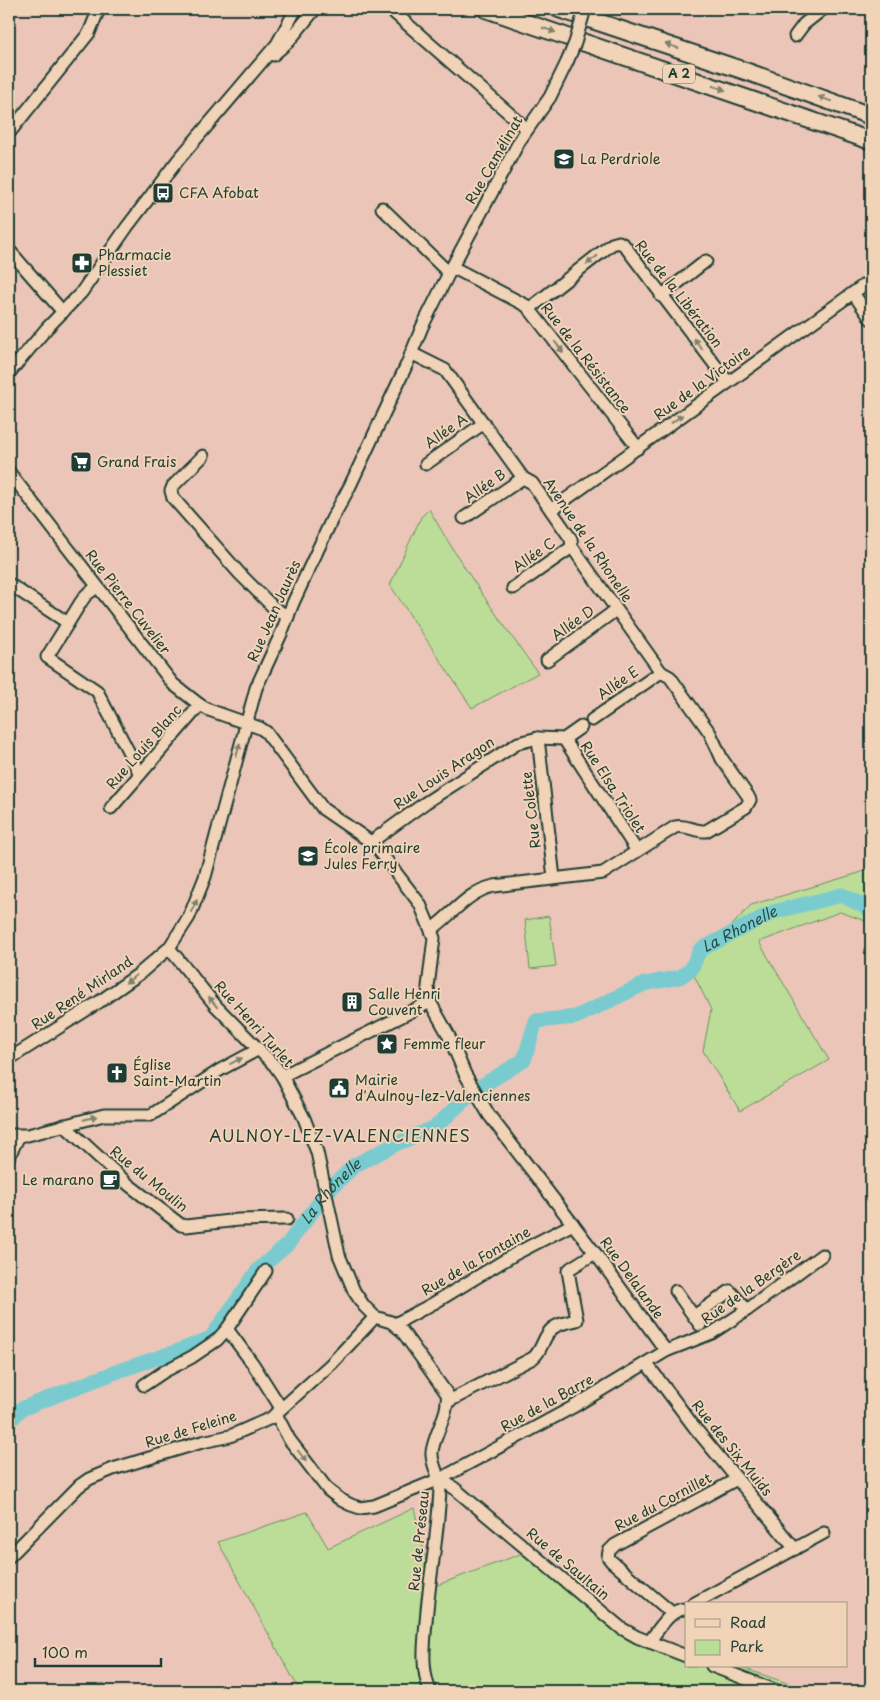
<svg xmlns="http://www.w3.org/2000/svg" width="880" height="1700" font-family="'Playpen Sans',sans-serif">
<rect width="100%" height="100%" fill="#ebc6b8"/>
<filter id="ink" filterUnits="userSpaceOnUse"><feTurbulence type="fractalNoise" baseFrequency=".02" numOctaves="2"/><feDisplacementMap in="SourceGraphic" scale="10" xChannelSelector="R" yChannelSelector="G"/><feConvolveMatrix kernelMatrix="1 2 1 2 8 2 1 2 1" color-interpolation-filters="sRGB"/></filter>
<g filter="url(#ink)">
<g fill="#bbdd97" stroke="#6d8d66">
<path d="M 429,509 C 461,566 500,620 538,673 L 472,708 L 390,585 L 421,517 Z"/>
<polygon points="871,868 871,923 840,912 759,942 829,1060 740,1111 703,1051 711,1010 691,969 751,905 859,873"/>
<polygon points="549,916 556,966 530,969 525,920"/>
<polygon points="414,1508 432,1587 526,1552 620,1632 686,1651 686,1666 737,1666 810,1691 300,1691 218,1542 307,1512 328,1548"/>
</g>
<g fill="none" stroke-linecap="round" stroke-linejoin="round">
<path stroke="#7acbd0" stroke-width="15" id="s1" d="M 9,1422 L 21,1409 L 121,1370 L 181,1350 L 211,1338 L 259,1269 L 287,1245 L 328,1191 L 355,1165 L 398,1143 L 434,1128 L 475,1090 L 524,1060 L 536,1021 L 576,1017 L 644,984 L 680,977 L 691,969 L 700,950 L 773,912 L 842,895 L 871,910"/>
<g stroke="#1f3d34" stroke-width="15">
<g id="minor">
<polyline points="390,9 527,129"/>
<polyline points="795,36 804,24 823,9"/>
<polyline points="273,55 289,41 315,9"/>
<polyline points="9,133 89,33 99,9"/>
<polyline points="382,208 449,273"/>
<polyline points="9,250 63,312"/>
<polyline points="452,267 527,306 638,448"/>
<polyline points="853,293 871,319"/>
<polyline points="661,296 706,261"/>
<polyline points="529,309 612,244 619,242 624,245 728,382"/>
<path d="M 411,353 L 445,370 L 523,478 L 532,483 L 571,539 L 572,547 L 661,672 L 670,677 L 710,733 L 722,759 L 748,796 L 750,800 L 746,807 L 706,831 C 695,832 686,824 675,827 L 603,873 L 494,886 C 468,891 452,915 432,929"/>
<polyline points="9,373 47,328 81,293 127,227 178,160 277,44 296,9"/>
<polyline points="203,456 173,486 171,491 173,498 240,574 272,606 288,617"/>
<polyline points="426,464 484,423"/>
<polyline points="9,472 173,684 200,705 209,710 260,728 266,732 323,809 374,844 420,904 434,938 428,987 430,1002 448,1034 465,1074 489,1115 595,1253 666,1351"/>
<polyline points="551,510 871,280"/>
<polyline points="464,518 523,478"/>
<polyline points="9,584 68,623"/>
<polyline points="97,587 86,595 81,602 47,657 97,691 140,774"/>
<polyline points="513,588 572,547"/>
<polyline points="547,660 616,610"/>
<polyline points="592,720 661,672"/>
<polyline points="538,738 554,878"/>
<polyline points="564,739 637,851"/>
<polyline points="111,808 200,705"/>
<polyline points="371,842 425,803 518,743 538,738 564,739 581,727"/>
<path d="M 169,948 L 216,1006 L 275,1066 L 282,1076 L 304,1118 L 317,1152 L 339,1255 L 354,1291 L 364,1306 L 375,1317 L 391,1322 L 402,1331 L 447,1394 C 450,1412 434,1434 432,1452 C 431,1465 440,1475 440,1487 C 439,1531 429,1578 426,1622 C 424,1646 421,1668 430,1691"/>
<polyline points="9,1059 99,1002 139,974 169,948 189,917 205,877 256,688 281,634 293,603 332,519 349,488 407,364 422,327 452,267 520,140 550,97 567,62"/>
<polyline points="282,1076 430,1002"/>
<polyline points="64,1125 129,1185 181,1225 186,1226 238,1220 287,1219"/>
<polyline points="9,1135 28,1135 104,1115 151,1115 220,1070 259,1049"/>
<polyline points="9,1156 19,1136"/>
<polyline points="676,1291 700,1325"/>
<polyline points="694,1316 730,1291 747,1310"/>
<polyline points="395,1324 434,1303 515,1254 573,1224"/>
<polyline points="227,1329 253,1364 281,1408"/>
<polyline points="647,1364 695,1428 795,1549"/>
<polyline points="144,1385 165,1371 192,1357 217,1340 227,1329 266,1271"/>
<path d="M 447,1402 L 533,1358 C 543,1350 543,1335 553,1328 C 560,1323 569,1322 577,1320 L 568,1271 L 571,1268 L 595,1253"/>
<polyline points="276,1414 289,1439 328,1490 341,1500 351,1505 360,1508 374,1506 440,1479 573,1407 666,1351 712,1333 747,1310 822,1255"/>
<polyline points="440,1479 454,1488 621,1628 637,1637 686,1656"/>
<polyline points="9,1557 79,1486 89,1479 113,1469 202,1442 230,1436 271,1418 331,1364 375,1317"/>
<polyline points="693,1604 824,1533"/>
<polyline points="672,1613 611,1561 608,1557 609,1551 615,1545 737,1479"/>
<path d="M 649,1642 C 658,1631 670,1608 686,1609"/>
<polyline points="712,1666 777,1691"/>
</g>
</g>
<g stroke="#1f3d34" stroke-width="20">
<g id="highway">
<polyline points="486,9 871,141"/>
<polyline points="559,9 748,72 871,116"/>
</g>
</g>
<use href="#minor" stroke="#f1d3b7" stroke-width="11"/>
<use href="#highway" stroke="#f1d3b7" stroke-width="16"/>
<g stroke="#1f3d34" stroke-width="15" stroke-linecap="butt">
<polyline id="minor-bridge" points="567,62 575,43 585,9"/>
</g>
<use href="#minor-bridge" stroke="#f1d3b7" stroke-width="11"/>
</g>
<defs><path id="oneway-solid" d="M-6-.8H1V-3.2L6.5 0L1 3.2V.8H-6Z" transform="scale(1.25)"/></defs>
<g fill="#7d806f">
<use href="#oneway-solid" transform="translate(549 30) rotate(19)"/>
<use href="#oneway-solid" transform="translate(672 46) rotate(-161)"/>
<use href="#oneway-solid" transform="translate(719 88) rotate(19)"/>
<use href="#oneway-solid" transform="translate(825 99) rotate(-160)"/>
<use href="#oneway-solid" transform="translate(592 260) rotate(142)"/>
<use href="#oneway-solid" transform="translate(698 344) rotate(-128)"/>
<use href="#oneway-solid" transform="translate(559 347) rotate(52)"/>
<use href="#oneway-solid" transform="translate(677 419) rotate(-36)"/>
<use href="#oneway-solid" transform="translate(238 750) rotate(-76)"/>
<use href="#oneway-solid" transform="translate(194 906) rotate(-64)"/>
<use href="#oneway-solid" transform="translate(131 979) rotate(144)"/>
<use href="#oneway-solid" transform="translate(213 1002) rotate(-129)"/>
<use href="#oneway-solid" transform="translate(236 1061) rotate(-26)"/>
<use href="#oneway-solid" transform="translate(90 1118) rotate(-15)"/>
<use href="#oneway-solid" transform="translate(302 1456) rotate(53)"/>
</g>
</g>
<defs>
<g id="school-square" transform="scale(1.125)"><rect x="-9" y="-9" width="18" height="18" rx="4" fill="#1f3d34" stroke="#f1d3b7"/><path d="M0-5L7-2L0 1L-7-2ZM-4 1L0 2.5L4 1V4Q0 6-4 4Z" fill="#fff"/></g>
<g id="bus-square" transform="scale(1.125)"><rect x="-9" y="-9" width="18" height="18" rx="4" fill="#1f3d34" stroke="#f1d3b7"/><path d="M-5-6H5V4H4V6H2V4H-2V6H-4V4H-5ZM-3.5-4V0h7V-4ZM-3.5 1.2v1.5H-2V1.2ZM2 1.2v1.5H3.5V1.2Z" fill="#fff"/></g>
<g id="pharmacy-square" transform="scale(1.125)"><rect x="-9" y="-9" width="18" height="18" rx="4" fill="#1f3d34" stroke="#f1d3b7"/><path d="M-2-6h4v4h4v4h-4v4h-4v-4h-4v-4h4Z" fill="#fff"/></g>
<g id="supermarket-square" transform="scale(1.125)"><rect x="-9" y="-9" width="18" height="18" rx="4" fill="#1f3d34" stroke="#f1d3b7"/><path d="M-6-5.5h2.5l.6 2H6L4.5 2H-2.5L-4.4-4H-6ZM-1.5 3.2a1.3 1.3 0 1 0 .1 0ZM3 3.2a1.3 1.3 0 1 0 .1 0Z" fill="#fff"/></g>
<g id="building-square" transform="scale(1.125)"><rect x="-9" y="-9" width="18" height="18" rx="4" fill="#1f3d34" stroke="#f1d3b7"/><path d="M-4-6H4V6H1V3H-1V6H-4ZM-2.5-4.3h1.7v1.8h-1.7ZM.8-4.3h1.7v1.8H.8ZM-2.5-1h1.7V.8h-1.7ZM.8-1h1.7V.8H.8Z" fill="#fff"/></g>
<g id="sight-square" transform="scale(1.125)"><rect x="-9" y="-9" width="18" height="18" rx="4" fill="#1f3d34" stroke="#f1d3b7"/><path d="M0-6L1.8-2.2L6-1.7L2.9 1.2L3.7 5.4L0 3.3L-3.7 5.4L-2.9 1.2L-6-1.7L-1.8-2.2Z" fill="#fff"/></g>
<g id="church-square" transform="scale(1.125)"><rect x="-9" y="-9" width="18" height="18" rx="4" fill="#1f3d34" stroke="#f1d3b7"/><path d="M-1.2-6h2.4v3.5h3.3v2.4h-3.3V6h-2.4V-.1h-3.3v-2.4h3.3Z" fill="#fff"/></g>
<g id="civic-square" transform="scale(1.125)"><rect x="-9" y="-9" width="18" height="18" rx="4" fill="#1f3d34" stroke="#f1d3b7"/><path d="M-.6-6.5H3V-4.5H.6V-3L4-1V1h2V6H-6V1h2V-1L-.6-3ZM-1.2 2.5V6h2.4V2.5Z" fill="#fff"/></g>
<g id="cafe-square" transform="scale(1.125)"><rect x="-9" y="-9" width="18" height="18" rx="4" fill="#1f3d34" stroke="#f1d3b7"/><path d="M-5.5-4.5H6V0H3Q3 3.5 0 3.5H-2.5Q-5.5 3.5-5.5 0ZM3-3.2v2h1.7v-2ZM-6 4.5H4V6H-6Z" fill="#fff"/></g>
</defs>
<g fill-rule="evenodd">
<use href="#school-square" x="564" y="159"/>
<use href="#bus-square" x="163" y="193"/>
<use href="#pharmacy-square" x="82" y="263"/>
<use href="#supermarket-square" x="81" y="462"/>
<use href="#school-square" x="308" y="856"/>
<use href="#building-square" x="352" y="1002"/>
<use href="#sight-square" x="387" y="1044"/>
<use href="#church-square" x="117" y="1073"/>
<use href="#civic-square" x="339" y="1088"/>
<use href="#cafe-square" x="110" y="1180"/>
</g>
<g text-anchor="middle" stroke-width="4" stroke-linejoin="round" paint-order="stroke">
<rect fill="#f1d3b7" stroke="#5e6a5b" stroke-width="1" x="663" y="64.5" width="32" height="19" rx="4"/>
<g font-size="12" font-weight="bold" fill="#1f3d34">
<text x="679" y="78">A 2</text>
</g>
<g font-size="14" fill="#1f3d34" stroke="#f1d3b7" text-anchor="start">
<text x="580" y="164">La Perdriole</text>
<text x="179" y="198">CFA Afobat</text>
<text x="98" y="260">Pharmacie<tspan x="98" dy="16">Plessiet</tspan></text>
<text x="97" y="467">Grand Frais</text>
<text x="324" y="853">École primaire<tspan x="324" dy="16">Jules Ferry</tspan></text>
<text x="368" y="999">Salle Henri<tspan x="368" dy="16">Couvent</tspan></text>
<text x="403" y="1049">Femme fleur</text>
<text x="133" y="1070">Église<tspan x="133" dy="16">Saint-Martin</tspan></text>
<text x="355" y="1085">Mairie<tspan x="355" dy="16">d'Aulnoy-lez-Valenciennes</tspan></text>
<text x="94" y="1185" text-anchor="end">Le marano</text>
</g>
<g font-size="14" fill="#1f3d34" stroke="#f1d3b7">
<text transform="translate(494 160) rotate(-60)" y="5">Rue Camélinat</text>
<text transform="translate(679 294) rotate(52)" y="5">Rue de la Libération</text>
<text transform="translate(586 358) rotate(52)" y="5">Rue de la Résistance</text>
<text transform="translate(702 383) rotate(-36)" y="5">Rue de la Victoire</text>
<text transform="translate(446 431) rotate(-35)" y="5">Allée A</text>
<text transform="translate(485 486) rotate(-35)" y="5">Allée B</text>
<text transform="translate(588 540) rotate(56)" y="5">Avenue de la Rhonelle</text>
<text transform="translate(534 555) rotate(-35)" y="5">Allée C</text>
<text transform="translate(128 602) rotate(52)" y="5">Rue Pierre Cuvelier</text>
<text transform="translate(274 611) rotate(-66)" y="5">Rue Jean Jaurès</text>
<text transform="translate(573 623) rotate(-36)" y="5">Allée D</text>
<text transform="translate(618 683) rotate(-35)" y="5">Allée E</text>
<text transform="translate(144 747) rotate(-49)" y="5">Rue Louis Blanc</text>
<text transform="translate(444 773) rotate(-34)" y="5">Rue Louis Aragon</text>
<text transform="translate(613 787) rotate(57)" y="5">Rue Elsa Triolet</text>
<text transform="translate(531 810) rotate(-97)" y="5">Rue Colette</text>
<text transform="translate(82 993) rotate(-34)" y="5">Rue René Mirland</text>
<text transform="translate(254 1024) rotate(48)" y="5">Rue Henri Turlet</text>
<text transform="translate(149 1179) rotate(39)" y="5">Rue du Moulin</text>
<text transform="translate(476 1261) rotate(-30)" y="5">Rue de la Fontaine</text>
<text transform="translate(632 1278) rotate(54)" y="5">Rue Delalande</text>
<text transform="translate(751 1287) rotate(-35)" y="5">Rue de la Bergère</text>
<text transform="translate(547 1403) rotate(-29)" y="5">Rue de la Barre</text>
<text transform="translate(191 1429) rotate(-17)" y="5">Rue de Feleine</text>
<text transform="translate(732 1448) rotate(51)" y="5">Rue des Six Muids</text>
<text transform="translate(663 1502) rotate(-28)" y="5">Rue du Cornillet</text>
<text transform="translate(419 1541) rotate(-84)" y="5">Rue de Préseau</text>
<text transform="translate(568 1564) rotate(40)" y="5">Rue de Saultain</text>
</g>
<g font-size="15" font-style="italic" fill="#284b44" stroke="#f1d3b7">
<text dy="5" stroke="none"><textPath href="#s1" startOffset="920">La Rhonelle</textPath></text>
<text dy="5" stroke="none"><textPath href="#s1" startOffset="411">La Rhonelle</textPath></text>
</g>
<g font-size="16" letter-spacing="1" fill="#1f3d34" stroke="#f1d3b7">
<text x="340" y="1142">AULNOY-LEZ-VALENCIENNES</text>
</g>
</g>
<rect width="880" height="1700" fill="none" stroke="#f1d3b7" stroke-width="30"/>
<rect x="15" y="15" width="850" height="1670" fill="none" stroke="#1f3d34" stroke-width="2" filter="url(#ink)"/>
<rect x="685" y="1602" width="162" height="65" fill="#f1d3b7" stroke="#9d9783"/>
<rect x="695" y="1619" width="25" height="8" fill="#f1d3b7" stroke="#9d9783"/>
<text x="730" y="1628" font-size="15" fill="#1f3d34">Road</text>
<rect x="695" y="1640" width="25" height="15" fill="#bbdd97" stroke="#9d9783"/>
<text x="730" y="1652" font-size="15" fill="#1f3d34">Park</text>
<path d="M35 1658v8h126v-8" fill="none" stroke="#1f3d34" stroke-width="2.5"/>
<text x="42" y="1658" font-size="15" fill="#1f3d34" stroke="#f1d3b7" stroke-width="4" paint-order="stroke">100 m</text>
</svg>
